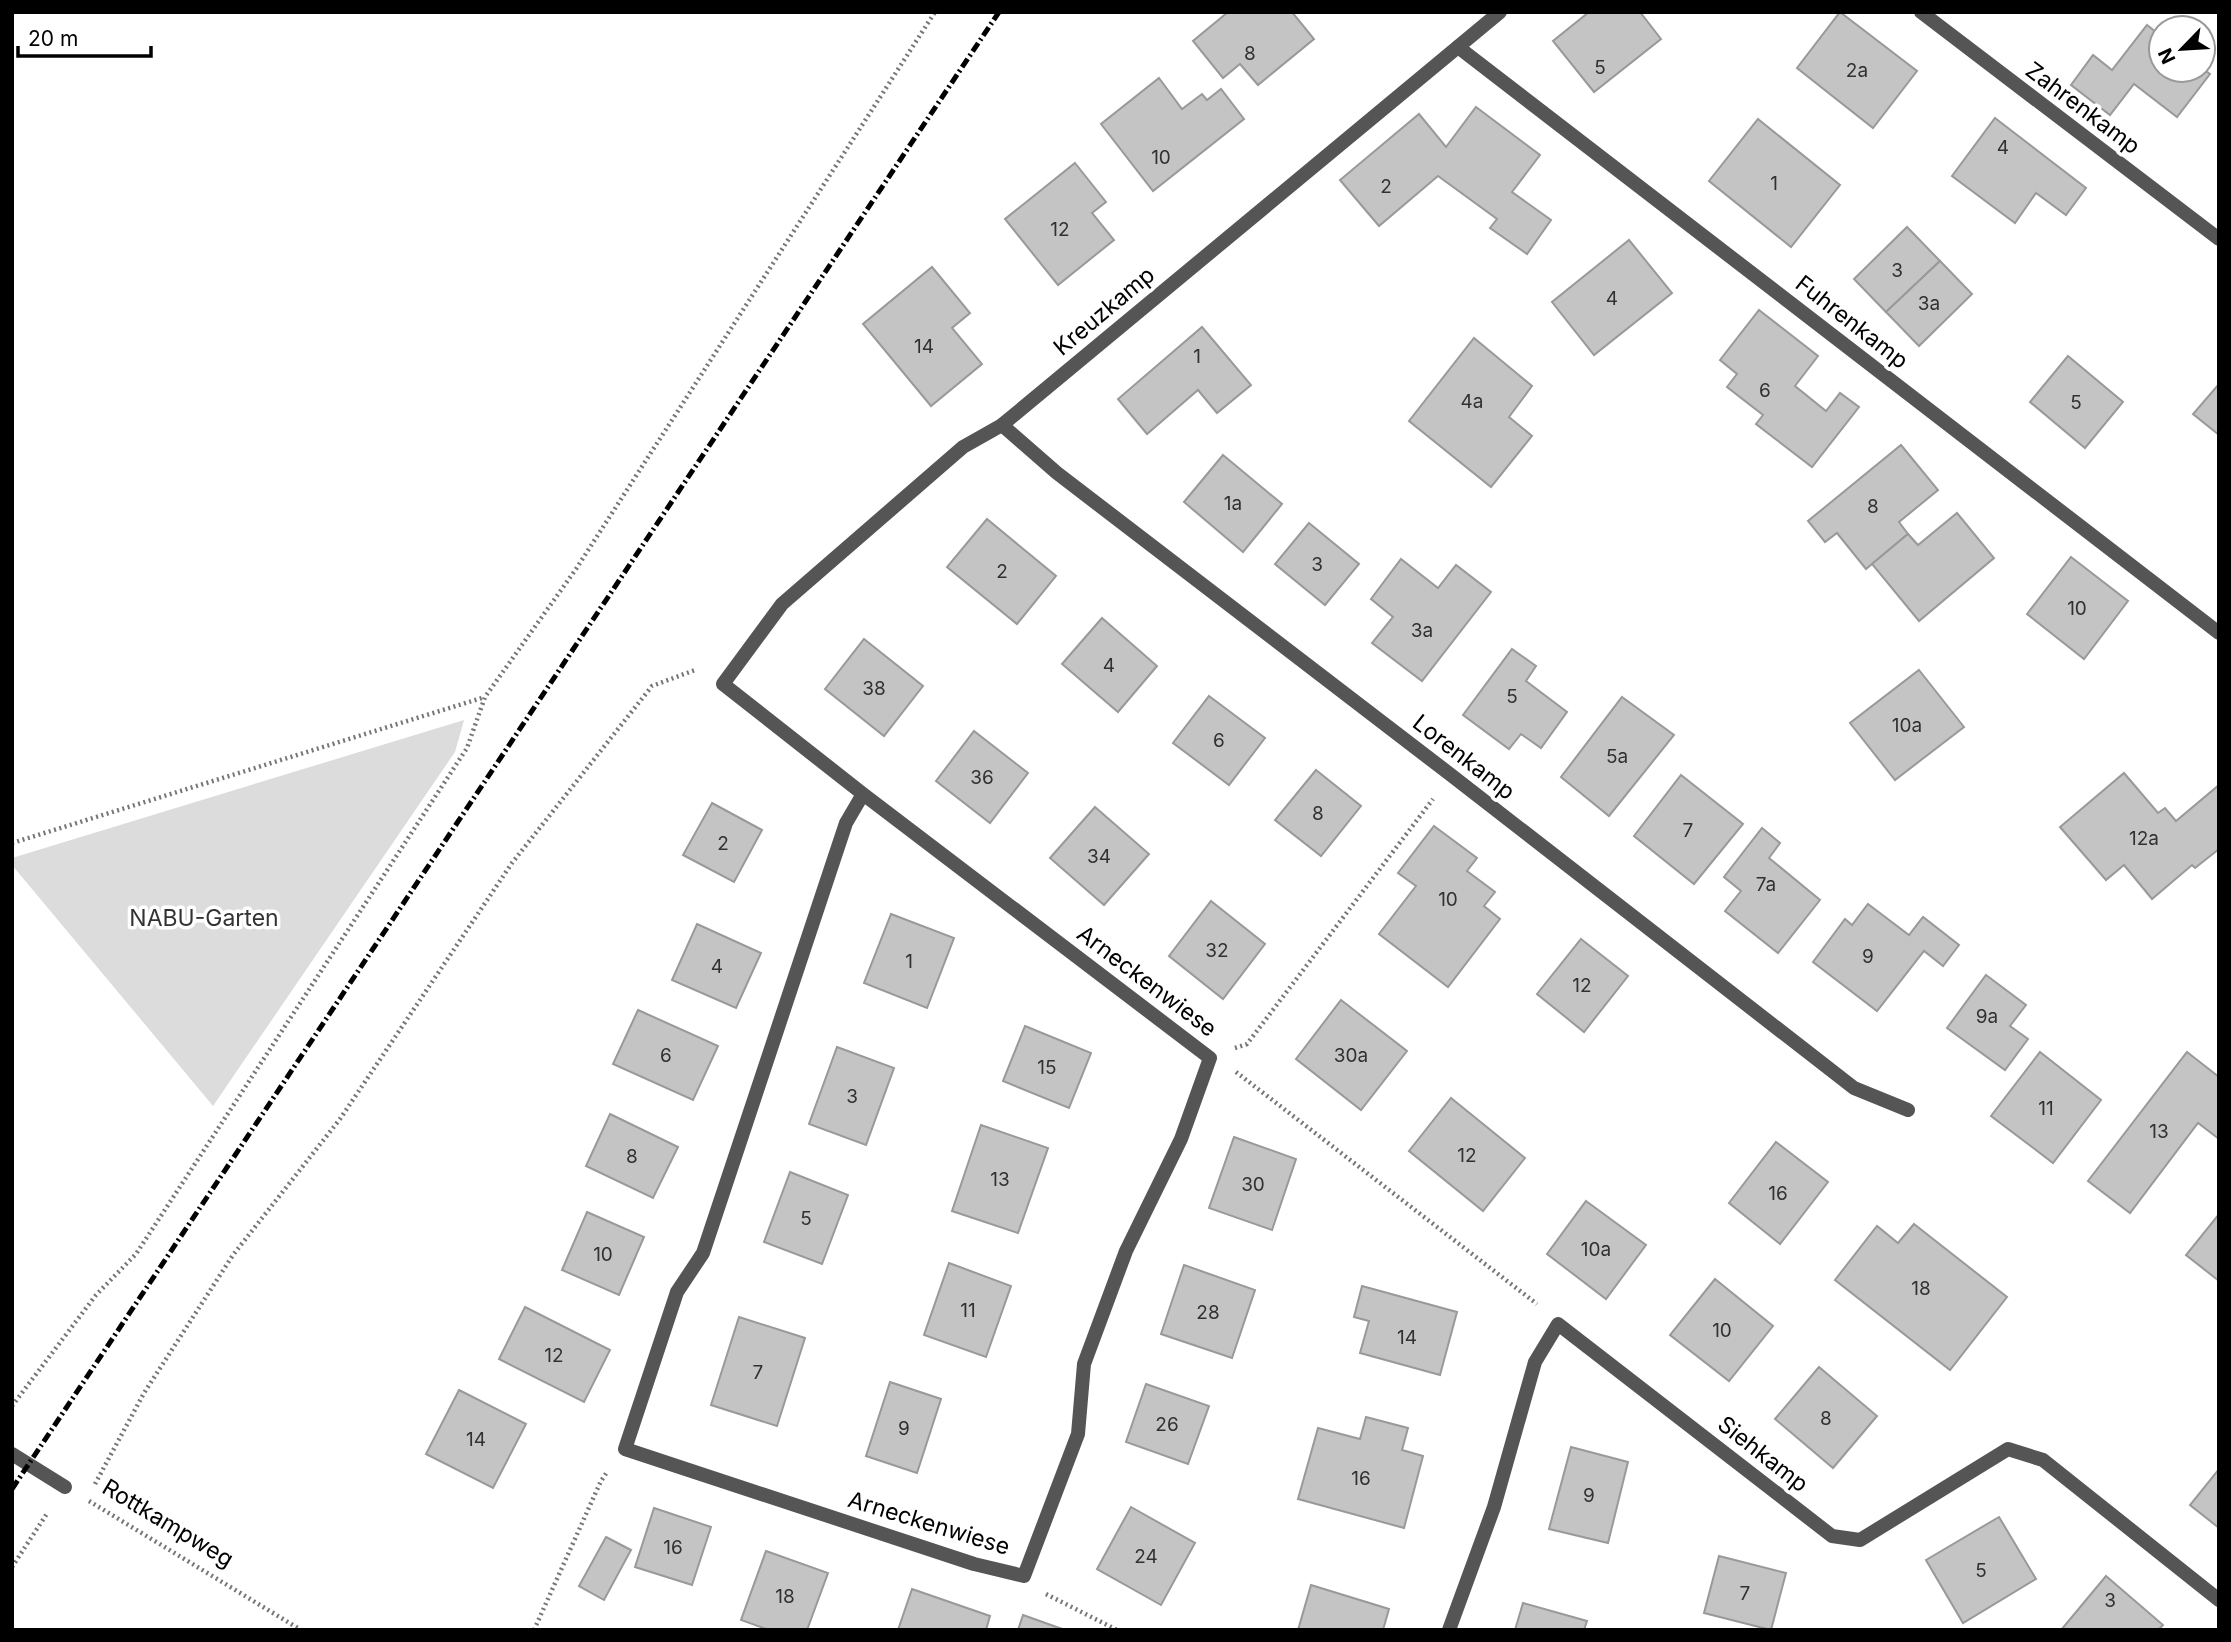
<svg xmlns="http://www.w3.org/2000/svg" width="2231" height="1642" font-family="Inter,sans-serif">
<rect width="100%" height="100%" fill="#fff"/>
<polygon fill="#dcdcdc" points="464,720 455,752 213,1106 12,865 12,858"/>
<g fill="#c4c4c4" stroke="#999" stroke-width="2">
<polygon points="1228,12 1292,12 1314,39 1258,85 1240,64 1223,78 1193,41"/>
<polygon points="1589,12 1640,12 1661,39 1594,92 1553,41"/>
<polygon points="1840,12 1917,71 1873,128 1797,68"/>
<polygon points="2147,25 2161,36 2161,70 2203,69 2210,74 2177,117 2134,84 2110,115 2071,85 2093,55 2112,70"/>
<polygon points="1159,78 1182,109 1202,94 1207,100 1221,89 1244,119 1153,191 1101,124"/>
<polygon points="1476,107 1540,155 1512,192 1551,220 1527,254 1490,228 1497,219 1438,176 1379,226 1340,180 1419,114 1446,147"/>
<polygon points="1995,118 2086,188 2066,215 2036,193 2015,223 1952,176"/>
<polygon points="1758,119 1840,185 1791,247 1709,181"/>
<polygon points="1075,163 1106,202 1092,213 1114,240 1058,285 1005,219"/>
<polygon points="1907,227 1940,261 1886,312 1854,279"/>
<polygon points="1629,240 1672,293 1594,355 1552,302"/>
<polygon points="1940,261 1972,294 1919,346 1886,312"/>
<polygon points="932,267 970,313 952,328 982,364 931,406 863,324"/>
<polygon points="1759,310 1818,356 1795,386 1826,411 1840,393 1859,407 1812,467 1756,424 1763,415 1727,387 1737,374 1720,360"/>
<polygon points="1202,327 1251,385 1217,413 1198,390 1147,434 1118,399"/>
<polygon points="1474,338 1532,386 1509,417 1532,436 1491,487 1409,421"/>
<polygon points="2068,356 2123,402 2085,448 2030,402"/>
<polygon points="2219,384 2219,435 2193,414"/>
<polygon points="1901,445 1938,490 1899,522 1908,534 1866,569 1837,533 1825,542 1808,521"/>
<polygon points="1223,455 1282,504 1243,552 1184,502"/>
<polygon points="1957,513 1994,558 1919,621 1872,564 1908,534 1918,545"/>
<polygon points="987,519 1056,576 1017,624 947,567"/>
<polygon points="1309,523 1359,564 1325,605 1275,564"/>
<polygon points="2071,557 2128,601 2084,659 2027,614"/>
<polygon points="1401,559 1438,588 1456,565 1491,592 1422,681 1372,643 1393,617 1371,599"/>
<polygon points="1102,618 1157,666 1118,712 1062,664"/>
<polygon points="864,639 923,686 884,736 825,689"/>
<polygon points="1512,649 1536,666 1526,681 1567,712 1541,748 1521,734 1509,749 1463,715"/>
<polygon points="1919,670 1964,727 1895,780 1850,723"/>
<polygon points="1209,696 1265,738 1229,785 1173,743"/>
<polygon points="1622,697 1674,735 1609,816 1561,777"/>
<polygon points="974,731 1028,773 990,823 936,781"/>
<polygon points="1316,770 1361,806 1321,856 1275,820"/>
<polygon points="2124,773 2158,813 2165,808 2176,821 2219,785 2219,849 2195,868 2192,865 2152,899 2124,865 2106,880 2060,827"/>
<polygon points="1681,775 1743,824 1694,884 1634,836"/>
<polygon points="712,803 762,830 734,882 683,855"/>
<polygon points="1095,807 1149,854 1104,905 1050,858"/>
<polygon points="1434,826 1477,858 1467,871 1495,892 1484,906 1500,919 1448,987 1379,934 1416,886 1398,873"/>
<polygon points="1762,828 1780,843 1769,858 1820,900 1778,953 1725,911 1741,891 1724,877"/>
<polygon points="1211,901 1265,944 1223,999 1169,956"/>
<polygon points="1868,904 1909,935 1923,917 1959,945 1943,966 1924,951 1877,1011 1813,962 1845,919 1852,925"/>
<polygon points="891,914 954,938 927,1008 864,983"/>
<polygon points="697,924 761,953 736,1008 672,980"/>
<polygon points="1581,939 1628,976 1584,1032 1537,994"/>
<polygon points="1986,975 2026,1005 2010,1026 2028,1039 2005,1070 1947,1028"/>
<polygon points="1341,1000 1407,1051 1361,1110 1296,1059"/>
<polygon points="638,1010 718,1046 693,1100 613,1064"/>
<polygon points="1025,1026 1091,1053 1069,1108 1003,1081"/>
<polygon points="837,1047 894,1068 866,1145 809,1124"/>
<polygon points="2040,1052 2101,1100 2053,1163 1991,1116"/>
<polygon points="2187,1052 2219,1077 2219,1139 2198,1123 2130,1213 2088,1181"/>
<polygon points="1451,1098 1525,1158 1483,1211 1409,1151"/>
<polygon points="610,1114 678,1147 653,1198 586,1166"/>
<polygon points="981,1125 1048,1148 1018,1233 952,1211"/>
<polygon points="1234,1137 1296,1159 1272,1230 1209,1208"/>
<polygon points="1776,1142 1828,1182 1780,1244 1729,1203"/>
<polygon points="790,1172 848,1195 822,1264 764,1242"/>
<polygon points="1586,1201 1646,1245 1606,1299 1547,1254"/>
<polygon points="587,1212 644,1237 619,1295 562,1270"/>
<polygon points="2219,1214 2219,1281 2186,1255"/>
<polygon points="1914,1224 2007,1297 1950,1370 1835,1280 1877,1226 1898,1243"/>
<polygon points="949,1263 1011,1286 986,1357 924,1335"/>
<polygon points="1184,1265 1255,1290 1232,1358 1161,1334"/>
<polygon points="1715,1279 1773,1326 1729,1381 1670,1335"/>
<polygon points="1362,1286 1457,1312 1440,1375 1360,1353 1369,1321 1354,1317"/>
<polygon points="525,1307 610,1350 584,1402 499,1359"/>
<polygon points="739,1317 805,1338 777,1426 711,1405"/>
<polygon points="1819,1367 1877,1416 1833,1468 1775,1419"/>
<polygon points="890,1382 941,1399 917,1473 866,1456"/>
<polygon points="1146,1384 1209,1406 1188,1464 1126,1442"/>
<polygon points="459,1390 526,1424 493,1488 426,1454"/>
<polygon points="1366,1417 1408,1428 1402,1450 1423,1456 1404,1528 1298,1499 1318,1428 1360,1439"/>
<polygon points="1571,1447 1628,1462 1608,1543 1549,1529"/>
<polygon points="2219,1469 2219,1528 2190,1505"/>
<polygon points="1131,1507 1195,1543 1161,1605 1097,1569"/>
<polygon points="654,1508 711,1527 692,1585 635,1567"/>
<polygon points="1999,1517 2036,1579 1963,1623 1926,1560"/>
<polygon points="606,1537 631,1550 604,1600 579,1586"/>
<polygon points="766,1551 828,1573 807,1630 769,1630 741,1620"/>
<polygon points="1719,1556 1786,1573 1771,1630 1704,1613"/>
<polygon points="2106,1576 2163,1625 2158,1630 2061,1630"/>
<polygon points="1311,1585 1389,1609 1383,1630 1298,1630"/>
<polygon points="912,1589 990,1616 986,1630 898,1630"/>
<polygon points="1523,1603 1587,1621 1584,1630 1515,1630"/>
<polygon points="1023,1615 1065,1630 1018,1630"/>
</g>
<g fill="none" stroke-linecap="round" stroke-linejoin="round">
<g stroke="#777" stroke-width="4.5" stroke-dasharray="2 3.5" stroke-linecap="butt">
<polyline points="12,843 485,697"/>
<polyline points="1235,1048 1247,1044 1433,799"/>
<polyline points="1236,1072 1537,1304"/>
<polyline points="12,1406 96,1295 136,1254 467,748 485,697 576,569 935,12"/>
<polyline points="95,1484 144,1393 233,1255 340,1119 512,863 652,686 695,670"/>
<polyline points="89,1501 301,1630"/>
<polyline points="12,1567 48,1512"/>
<polyline points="1046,1594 1117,1630"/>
<polyline points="534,1630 601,1481 607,1472"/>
</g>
<g stroke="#555" stroke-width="14">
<polyline points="1921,12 2219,239"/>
<polyline points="1458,47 2219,633"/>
<polyline points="1002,425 1057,473 1451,775 1854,1088 1908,1110"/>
<polyline points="863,794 846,823 703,1253 677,1292 625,1449 974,1564 1024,1576 1078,1434 1084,1364 1126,1251 1181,1139 1210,1058 863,794 723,684 782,604 963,447 1002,425 1500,12"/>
<polyline points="12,1454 65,1487"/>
<polyline points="1449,1630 1494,1507 1535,1362 1558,1324 1832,1536 1860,1540 2008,1449 2043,1460 2219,1600"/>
</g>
<polyline stroke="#000" stroke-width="5" stroke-dasharray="10 3.5 2 3.5" stroke-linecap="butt" points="12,1489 999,12"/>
</g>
<g text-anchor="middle" stroke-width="7" stroke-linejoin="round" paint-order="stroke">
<g font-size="19" fill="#313131">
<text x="1250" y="60">8</text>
<text x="1600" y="74">5</text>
<text x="1857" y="77">2a</text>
<text x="2003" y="154">4</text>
<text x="1161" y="164">10</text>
<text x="1774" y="190">1</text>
<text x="1386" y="193">2</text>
<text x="1060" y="236">12</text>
<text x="1897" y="277">3</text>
<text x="1612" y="305">4</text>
<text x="1929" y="310">3a</text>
<text x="924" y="353">14</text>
<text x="1197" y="363">1</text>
<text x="1765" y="397">6</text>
<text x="1472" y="408">4a</text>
<text x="2076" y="409">5</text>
<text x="1233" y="510">1a</text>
<text x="1873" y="513">8</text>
<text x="1317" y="571">3</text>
<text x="1002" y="578">2</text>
<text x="2077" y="615">10</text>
<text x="1422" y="637">3a</text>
<text x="1109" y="672">4</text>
<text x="874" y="695">38</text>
<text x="1512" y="703">5</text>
<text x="1907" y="732">10a</text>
<text x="1219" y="747">6</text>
<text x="1617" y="763">5a</text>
<text x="982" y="784">36</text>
<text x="1318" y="820">8</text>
<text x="1688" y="837">7</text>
<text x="2144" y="845">12a</text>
<text x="723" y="850">2</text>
<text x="1099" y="863">34</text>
<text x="1766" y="891">7a</text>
<text x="1448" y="906">10</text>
<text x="1217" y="957">32</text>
<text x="1868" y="963">9</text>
<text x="909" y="968">1</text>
<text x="717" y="973">4</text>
<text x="1582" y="992">12</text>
<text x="1987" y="1023">9a</text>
<text x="666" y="1062">6</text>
<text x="1351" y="1062">30a</text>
<text x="1047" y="1074">15</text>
<text x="852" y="1103">3</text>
<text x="2046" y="1115">11</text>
<text x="2159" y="1138">13</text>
<text x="1467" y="1162">12</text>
<text x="632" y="1163">8</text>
<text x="1000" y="1186">13</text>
<text x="1253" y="1191">30</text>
<text x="1778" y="1200">16</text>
<text x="806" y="1225">5</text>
<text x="1596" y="1256">10a</text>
<text x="603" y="1261">10</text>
<text x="1921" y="1295">18</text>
<text x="968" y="1317">11</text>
<text x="1208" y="1319">28</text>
<text x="1722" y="1337">10</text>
<text x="1407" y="1344">14</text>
<text x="554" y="1362">12</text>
<text x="758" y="1379">7</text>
<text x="1826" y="1425">8</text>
<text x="1167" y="1431">26</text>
<text x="904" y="1435">9</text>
<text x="476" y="1446">14</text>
<text x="1361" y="1485">16</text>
<text x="1589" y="1502">9</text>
<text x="673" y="1554">16</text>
<text x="1146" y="1563">24</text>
<text x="1981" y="1577">5</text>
<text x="1745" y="1600">7</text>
<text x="785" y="1603">18</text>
<text x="2110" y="1607">3</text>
</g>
<g font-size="23" fill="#000" stroke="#fff">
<text transform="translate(2083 108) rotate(37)" y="8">Zahrenkamp</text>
<text transform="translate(1104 311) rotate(-40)" y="8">Kreuzkamp</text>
<text transform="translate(1852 322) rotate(38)" y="8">Fuhrenkamp</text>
<text transform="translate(1464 757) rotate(38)" y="8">Lorenkamp</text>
<text transform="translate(1147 981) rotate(37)" y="8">Arneckenwiese</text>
<text transform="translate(1763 1454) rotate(38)" y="8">Siehkamp</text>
<text transform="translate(168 1523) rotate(31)" y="8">Rottkampweg</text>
<text transform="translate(929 1523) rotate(17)" y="8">Arneckenwiese</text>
</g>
<g font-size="23" fill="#333" stroke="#fff">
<text x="204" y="926">NABU-Garten</text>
</g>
</g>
<rect width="2231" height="1642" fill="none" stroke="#000000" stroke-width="28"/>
<g transform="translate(2182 49) rotate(245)"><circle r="33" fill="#ffffff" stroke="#999999" stroke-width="2"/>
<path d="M0-5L12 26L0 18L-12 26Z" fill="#000000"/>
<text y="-10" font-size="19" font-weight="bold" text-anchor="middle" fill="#000000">N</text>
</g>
<path d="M18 46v10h133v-10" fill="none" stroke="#000000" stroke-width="3.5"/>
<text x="28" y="46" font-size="21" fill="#000000" stroke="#ffffff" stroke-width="5" paint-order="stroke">20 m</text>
</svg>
